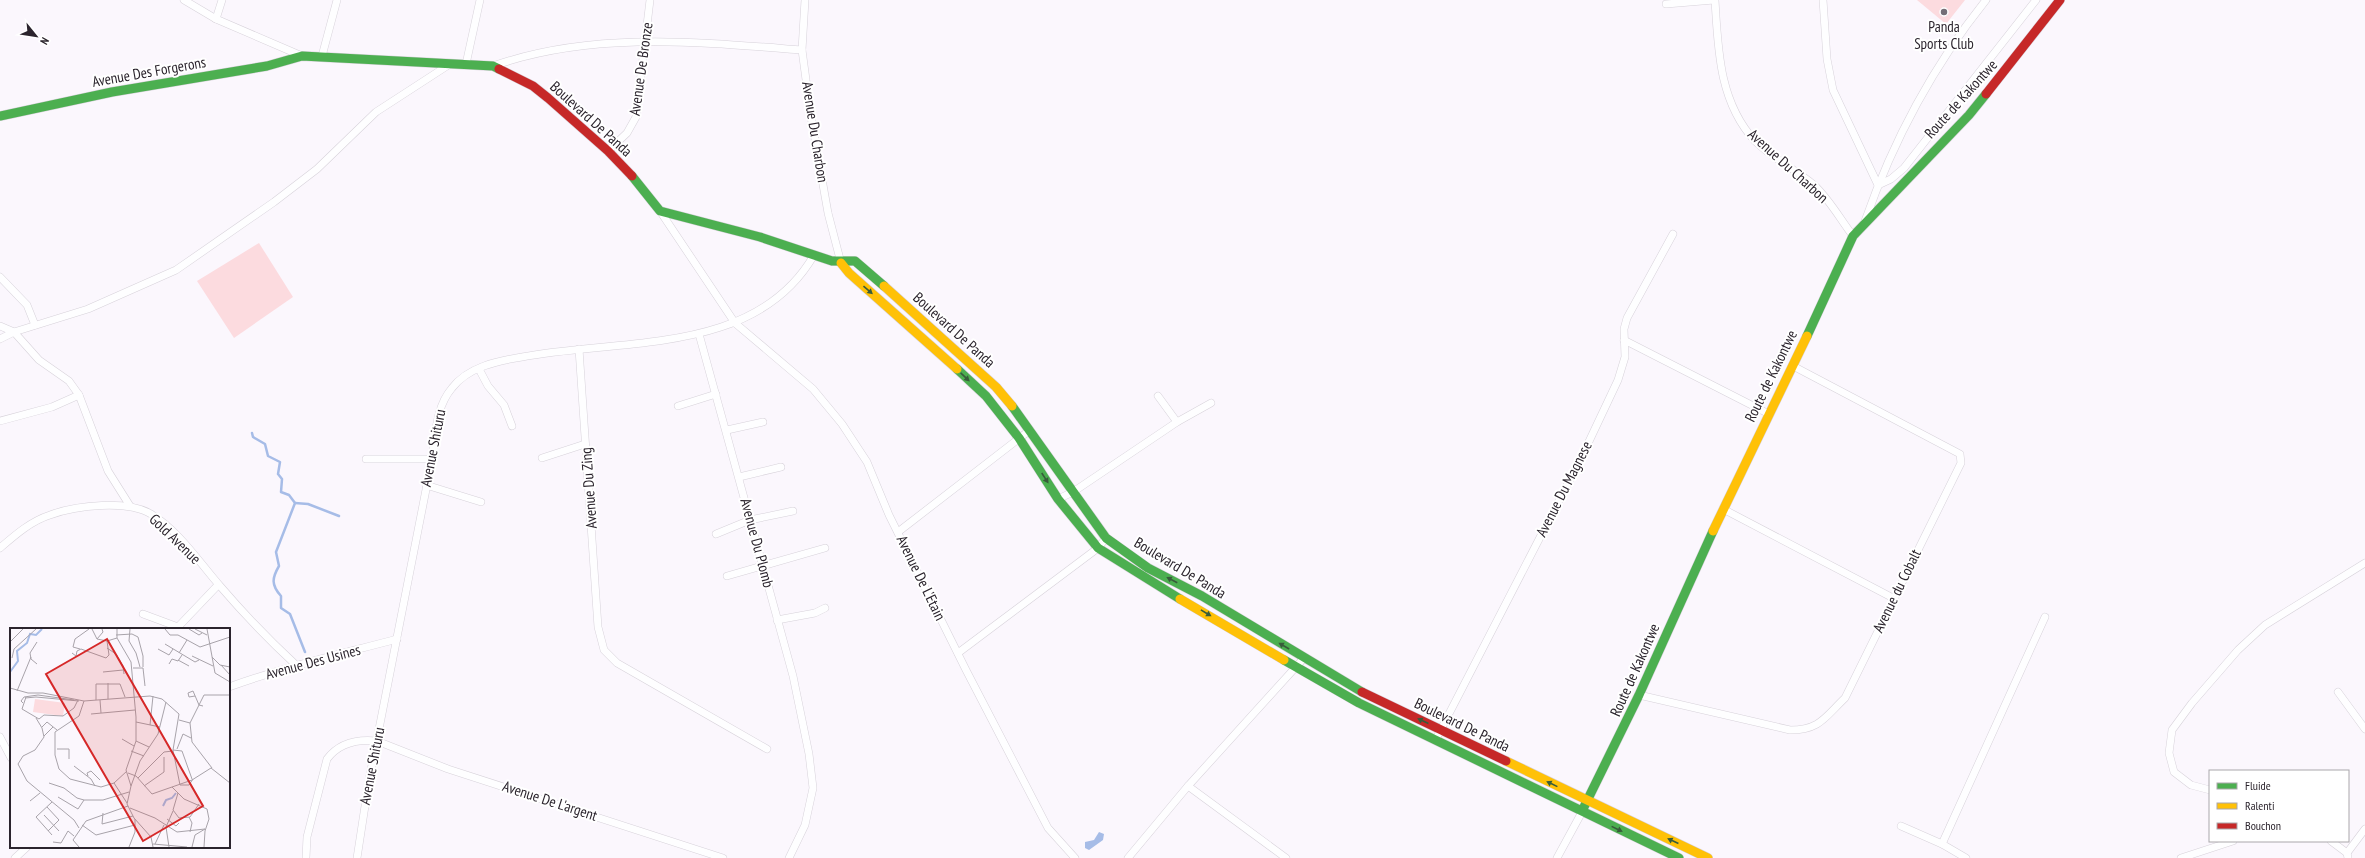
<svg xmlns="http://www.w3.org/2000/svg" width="2365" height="858" font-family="'PT Sans Narrow',sans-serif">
<rect width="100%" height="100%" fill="#fbf7fd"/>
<g fill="#fcdbdf">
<polygon points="1917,0 1965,0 1946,24"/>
<polygon points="259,243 293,297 234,338 197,281"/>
</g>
<polygon fill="#a6bce7" points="1099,832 1104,834 1103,840 1089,850 1085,848 1085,842 1094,840"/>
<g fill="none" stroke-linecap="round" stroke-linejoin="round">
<g stroke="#a6bce7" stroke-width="2.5">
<path d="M 252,433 L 253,437 L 265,444 L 268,456 L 280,462 L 278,474 L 282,479 L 281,492 L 289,495 L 295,503 L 276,552 L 279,566 C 272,578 271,585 281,596 L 281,608 L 290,614 L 305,652"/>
<polyline points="295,503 308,504 339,516"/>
</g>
<g stroke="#d7d2da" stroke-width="8">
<g id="street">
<polyline points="184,0 216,19 302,56"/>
<polyline points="805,0 802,50 811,117 828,213 841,263"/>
<path d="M 1715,0 C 1718,49 1719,102 1755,141 C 1773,159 1795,169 1814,185 C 1830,200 1840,219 1853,236"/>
<polyline points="1823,0 1827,59 1833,90 1878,185 1891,179 1904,168 2036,0"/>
<polyline points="1666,4 1714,0"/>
<polyline points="216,19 222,0"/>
<polyline points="322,56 337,0"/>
<polyline points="466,64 480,0"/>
<path d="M 493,66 C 592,31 699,42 802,50"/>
<polyline points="608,151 627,133 636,117 650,0"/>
<polyline points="660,211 735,323 813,389 842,424 867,462 889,515 966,670 1048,828 1075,858"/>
<path d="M 1865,221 C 1893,141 1933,66 1986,0"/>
<polyline points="0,277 27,305 35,325"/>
<polyline points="0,326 14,332 39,360 69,381 79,395 108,471 130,506"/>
<polyline points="699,334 793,676 809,754 813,788 805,825 789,858"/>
<polyline points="0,339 14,332 88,309 176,270 274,202 317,169 376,112 450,64"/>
<polyline points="1624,340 1769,414"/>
<polyline points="579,349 598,627 604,650 617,663 767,749"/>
<polyline points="479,369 488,386 504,405 512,426"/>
<polyline points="1158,396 1177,422"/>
<polyline points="678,406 716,394"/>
<polyline points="0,421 52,407 79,395"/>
<polyline points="727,430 763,422"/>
<polyline points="542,458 585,444"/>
<polyline points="366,459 432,459"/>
<polyline points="739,477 781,467"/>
<polyline points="426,485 481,502"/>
<polyline points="1058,499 1073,492 1177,422 1211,403"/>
<polyline points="1723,509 1893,598"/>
<polyline points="898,532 1030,430"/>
<polyline points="716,534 750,520 793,511"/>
<path d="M 0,548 C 15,535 31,521 50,515 C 77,505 127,500 151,514 C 179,531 199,562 220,586 C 244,614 269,640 296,665"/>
<polyline points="727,576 825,548"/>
<polyline points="143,614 178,627 218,585"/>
<polyline points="777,620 815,613 825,608"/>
<polyline points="958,653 1098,548 1106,538"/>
<path d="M 229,687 C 284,667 341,654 397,639"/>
<polyline points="2338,692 2365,729"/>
<path d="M 1639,695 L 1790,730 C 1820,730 1825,717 1845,698 L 1961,463 L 1960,454 L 1793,366"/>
<polyline points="0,737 11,758"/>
<polyline points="1436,739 1584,452 1618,380 1625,357 1624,329 1627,318 1673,234"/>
<polyline points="1188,786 1286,858"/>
<polyline points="2210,790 2191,785 2174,772 2169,753 2172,730 2192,703 2238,650 2265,625 2365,563"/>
<polyline points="1901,826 1942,844 1966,858"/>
<polyline points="2331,841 2347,853 2348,858"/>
<polyline points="1942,844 2045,617"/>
<polyline points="2347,853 2365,829"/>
<polyline points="15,858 27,847"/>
<path d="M 306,858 L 307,837 L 327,759 C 339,743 358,739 377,741 L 448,769 L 723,858"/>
<path d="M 357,858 L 369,780 L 432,459 C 436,435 435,408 452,388 C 468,367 497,361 522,357 C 621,338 756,356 814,255"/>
<polyline points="1128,858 1188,786 1304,658"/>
<polyline points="1557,858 1582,812"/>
<polyline points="2181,858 2233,841"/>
</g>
</g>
<g stroke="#d7d2da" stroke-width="10">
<g id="fast">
<polyline points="0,116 112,92 267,66 302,56 493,66 499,69"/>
<polyline points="632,176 660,211 760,237 832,261 855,261 884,286"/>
<polyline points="1807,336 1853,236 1969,115 1986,94"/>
<polyline points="957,369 986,396 1019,438 1058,499 1098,548 1180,599"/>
<polyline points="1012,406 1106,538 1148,568 1202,596 1362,692"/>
<polyline points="1284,660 1359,703 1679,858"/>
<polyline points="1584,807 1639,695 1713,531"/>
</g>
</g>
<g stroke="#d7d2da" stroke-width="10">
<g id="slow">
<polyline points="841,263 849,273 957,369"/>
<polyline points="884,286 996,387 1012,406"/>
<polyline points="1713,531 1807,336"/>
<polyline points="1180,599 1284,660"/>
<polyline points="1506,761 1708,858"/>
</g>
</g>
<g stroke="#d7d2da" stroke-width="10">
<g id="jam">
<polyline points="499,69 533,86 548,98 608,151 632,176"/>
<polyline points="1986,94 2060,0"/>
<polyline points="1362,692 1506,761"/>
</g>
</g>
<use href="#street" stroke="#fefeff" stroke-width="7"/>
<use href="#fast" stroke="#4caf50" stroke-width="9"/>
<use href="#slow" stroke="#ffc107" stroke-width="9"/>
<use href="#jam" stroke="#c62828" stroke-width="9"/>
</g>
<defs><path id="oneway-solid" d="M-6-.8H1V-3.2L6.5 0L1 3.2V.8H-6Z"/></defs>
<g fill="#385c3b">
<use href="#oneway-solid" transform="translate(868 290) rotate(41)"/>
<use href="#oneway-solid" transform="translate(965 377) rotate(43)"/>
<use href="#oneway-solid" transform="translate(1045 478) rotate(57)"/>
<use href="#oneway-solid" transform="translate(1172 580) rotate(-152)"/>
<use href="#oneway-solid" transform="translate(1206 613) rotate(31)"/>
<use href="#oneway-solid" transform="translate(1284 646) rotate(-150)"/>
<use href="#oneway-solid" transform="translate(1423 721) rotate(-155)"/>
<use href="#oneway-solid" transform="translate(1552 784) rotate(-154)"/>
<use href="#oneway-solid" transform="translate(1617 829) rotate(26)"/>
<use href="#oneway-solid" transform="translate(1673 841) rotate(-155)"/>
</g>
<circle fill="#746e76" stroke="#fff" stroke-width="1.5" cx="1944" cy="12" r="4"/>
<g text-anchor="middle" stroke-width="4" stroke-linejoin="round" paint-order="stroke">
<g font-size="15" fill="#2b242d" stroke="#fff">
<text x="1944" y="32">Panda<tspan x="1944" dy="17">Sports Club</tspan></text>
</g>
<g font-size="15" fill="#2b242d" stroke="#fff">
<text transform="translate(641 69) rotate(-82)" y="5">Avenue De Bronze</text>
<text transform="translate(149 72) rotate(-10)" y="5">Avenue Des Forgerons</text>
<text transform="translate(1961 99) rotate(-48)" y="5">Route de Kakontwe</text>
<text transform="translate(591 119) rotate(42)" y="5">Boulevard De Panda</text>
<text transform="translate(815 132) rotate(81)" y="5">Avenue Du Charbon</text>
<text transform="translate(1788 166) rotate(42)" y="5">Avenue Du Charbon</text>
<text transform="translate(954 330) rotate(42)" y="5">Boulevard De Panda</text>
<text transform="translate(1771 376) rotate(-64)" y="5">Route de Kakontwe</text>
<text transform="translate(433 448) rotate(-79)" y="5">Avenue Shituru</text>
<text transform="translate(589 488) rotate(-94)" y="5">Avenue Du Zing</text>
<text transform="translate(1564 489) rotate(-63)" y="5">Avenue Du Magnese</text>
<text transform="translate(175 539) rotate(44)" y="5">Gold Avenue</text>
<text transform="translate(757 543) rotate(75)" y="5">Avenue Du Plomb</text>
<text transform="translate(1180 568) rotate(31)" y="5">Boulevard De Panda</text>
<text transform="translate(921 578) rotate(64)" y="5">Avenue De L'Etain</text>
<text transform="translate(1897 591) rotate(-64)" y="5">Avenue du Cobalt</text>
<text transform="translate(313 662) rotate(-15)" y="5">Avenue Des Usines</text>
<text transform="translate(1635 670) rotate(-66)" y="5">Route de Kakontwe</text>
<text transform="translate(1462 725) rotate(26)" y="5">Boulevard De Panda</text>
<text transform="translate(372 766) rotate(-79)" y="5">Avenue Shituru</text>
<text transform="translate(550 801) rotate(18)" y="5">Avenue De L'argent</text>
</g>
</g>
<g transform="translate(10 628)">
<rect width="220" height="220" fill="#fbf7fd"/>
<path d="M 25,71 L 55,75 L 53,88 L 23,84 Z" fill="#fcdbdf"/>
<path fill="none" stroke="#a6bce7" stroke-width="2" d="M 0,44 L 8,33 L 7,23 L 17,15 L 20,6 L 26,7 L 32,1M 153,178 L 156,172 L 162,170 L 166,165"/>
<path fill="none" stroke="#a8a3aa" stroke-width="1" d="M 82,1 L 87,11 L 97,13M 107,1 L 107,10 L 121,34 L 126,89 L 126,113 L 116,142 L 121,158 L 117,176 L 124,190 L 141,209 L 143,219M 120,1 L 119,13 L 126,25 L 130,39M 155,1 L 160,7 L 168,7 L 190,19 L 220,9M 179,1 L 189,7 L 192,5M 185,1 L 197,7M 197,1 L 205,45 L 220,54M 106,7 L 122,6 L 128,9 L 133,28 L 133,39M 87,11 L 93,4 L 92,1M 0,14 L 13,1M 27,14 L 20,25 L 21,31 L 27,36M 155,16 L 185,34 L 189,32M 97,20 L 106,26 L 113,38 L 114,46M 70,21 L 63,19 L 65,11 L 79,1M 148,21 L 159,27 L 163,21M 62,25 L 66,28 L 67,23 L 71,21 L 96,30 L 99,27 L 97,13 L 107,10M 169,25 L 177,12M 182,28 L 203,38M 202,29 L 210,37 L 220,39M 2,30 L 4,21 L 26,1M 168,32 L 179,38M 159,36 L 162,31 L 168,33 L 172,27M 211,37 L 220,47M 123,40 L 133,40 L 135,58M 93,44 L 113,42M 98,55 L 98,71M 0,60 L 18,65 L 33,65 L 74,73 L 140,68 L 152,71 L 169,86 L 163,122 L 170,157 L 179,157 L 183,151M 7,63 L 21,29M 185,68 L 179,69 L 178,65 L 183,63 L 189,77 L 193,78M 16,69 L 12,81 L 29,91 L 34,87 L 53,88 L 64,80 L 68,72M 15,70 L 26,69 L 69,73M 86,72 L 86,56 L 110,56 L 115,69M 90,72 L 91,85M 74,73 L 69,88 L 45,104 L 45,127 L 49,141 L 60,151 L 91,159 L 104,155 L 117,143M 13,75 L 11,73 L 14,69 L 28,67 L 64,72M 81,86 L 125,82M 26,90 L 32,100 L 34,109 L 25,122 L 13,128 L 8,136 L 17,153 L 64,192 L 69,200M 169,92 L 180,95 L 194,67 L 220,67M 126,94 L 150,99M 180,95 L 182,114 L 202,140M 140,97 L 143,68M 32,99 L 37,94 L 47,102M 34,108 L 43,99M 112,111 L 124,118M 126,113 L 139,119M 47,121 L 59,121 L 59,131M 167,121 L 173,106 L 181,110M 163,122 L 172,123 L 182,151M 121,123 L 134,128M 64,138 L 81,151 L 85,158M 118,145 L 126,148 L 142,166 L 182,152 L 201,140 L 220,155M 78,148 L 77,145 L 81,143 L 90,152M 128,150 L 154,124 L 163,123M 39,155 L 54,160 L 67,170 L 74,172 L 93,172 L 119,164M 104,155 L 117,175M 121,158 L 130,133 L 148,106 L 156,74M 134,158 L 154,144 L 154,129M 162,159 L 174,171 L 197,181 L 199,191 L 195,203 L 194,219M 168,165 L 163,182 L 169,190 L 180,189 L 189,176M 48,169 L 68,181 L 74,172M 20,173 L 30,165M 37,179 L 49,192 L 38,203M 120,180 L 145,190 L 167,204 L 195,201M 93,185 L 92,196 L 123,188M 34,187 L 49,203M 179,189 L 182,195 L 180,204M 157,191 L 166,198 L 169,195M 72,197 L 86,207 L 125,197M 42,207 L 26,189 L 42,174M 43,214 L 51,215 L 58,203 L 64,208M 143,216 L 177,219M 145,216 L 154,197M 69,219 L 63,212 L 76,193 L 118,178M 119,219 L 125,204 L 125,191M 159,219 L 156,199 L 163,183M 182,219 L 185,207 L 195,201"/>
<path fill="#d62828" fill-opacity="0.15" stroke="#d62828" stroke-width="2" d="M 97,11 L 193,178 L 133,213 L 36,46 Z"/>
<rect width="220" height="220" fill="none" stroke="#2b242d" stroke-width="2"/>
</g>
<rect x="2209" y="770" width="140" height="72" fill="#ffffff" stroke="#aaa7ab"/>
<rect x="2217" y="783" width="20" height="6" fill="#4caf50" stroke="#aaa7ab"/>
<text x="2245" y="790" font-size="12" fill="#2b242d">Fluide</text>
<rect x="2217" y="803" width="20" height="6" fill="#ffc107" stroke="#aaa7ab"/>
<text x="2245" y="810" font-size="12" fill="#2b242d">Ralenti</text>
<rect x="2217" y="823" width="20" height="6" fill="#c62828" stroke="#aaa7ab"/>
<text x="2245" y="830" font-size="12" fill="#2b242d">Bouchon</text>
<g transform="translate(36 36) rotate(120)" stroke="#ffffff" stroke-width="3" paint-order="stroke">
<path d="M0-3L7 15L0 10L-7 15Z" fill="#2b242d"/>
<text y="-6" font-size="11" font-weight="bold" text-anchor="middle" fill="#2b242d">N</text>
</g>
</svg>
